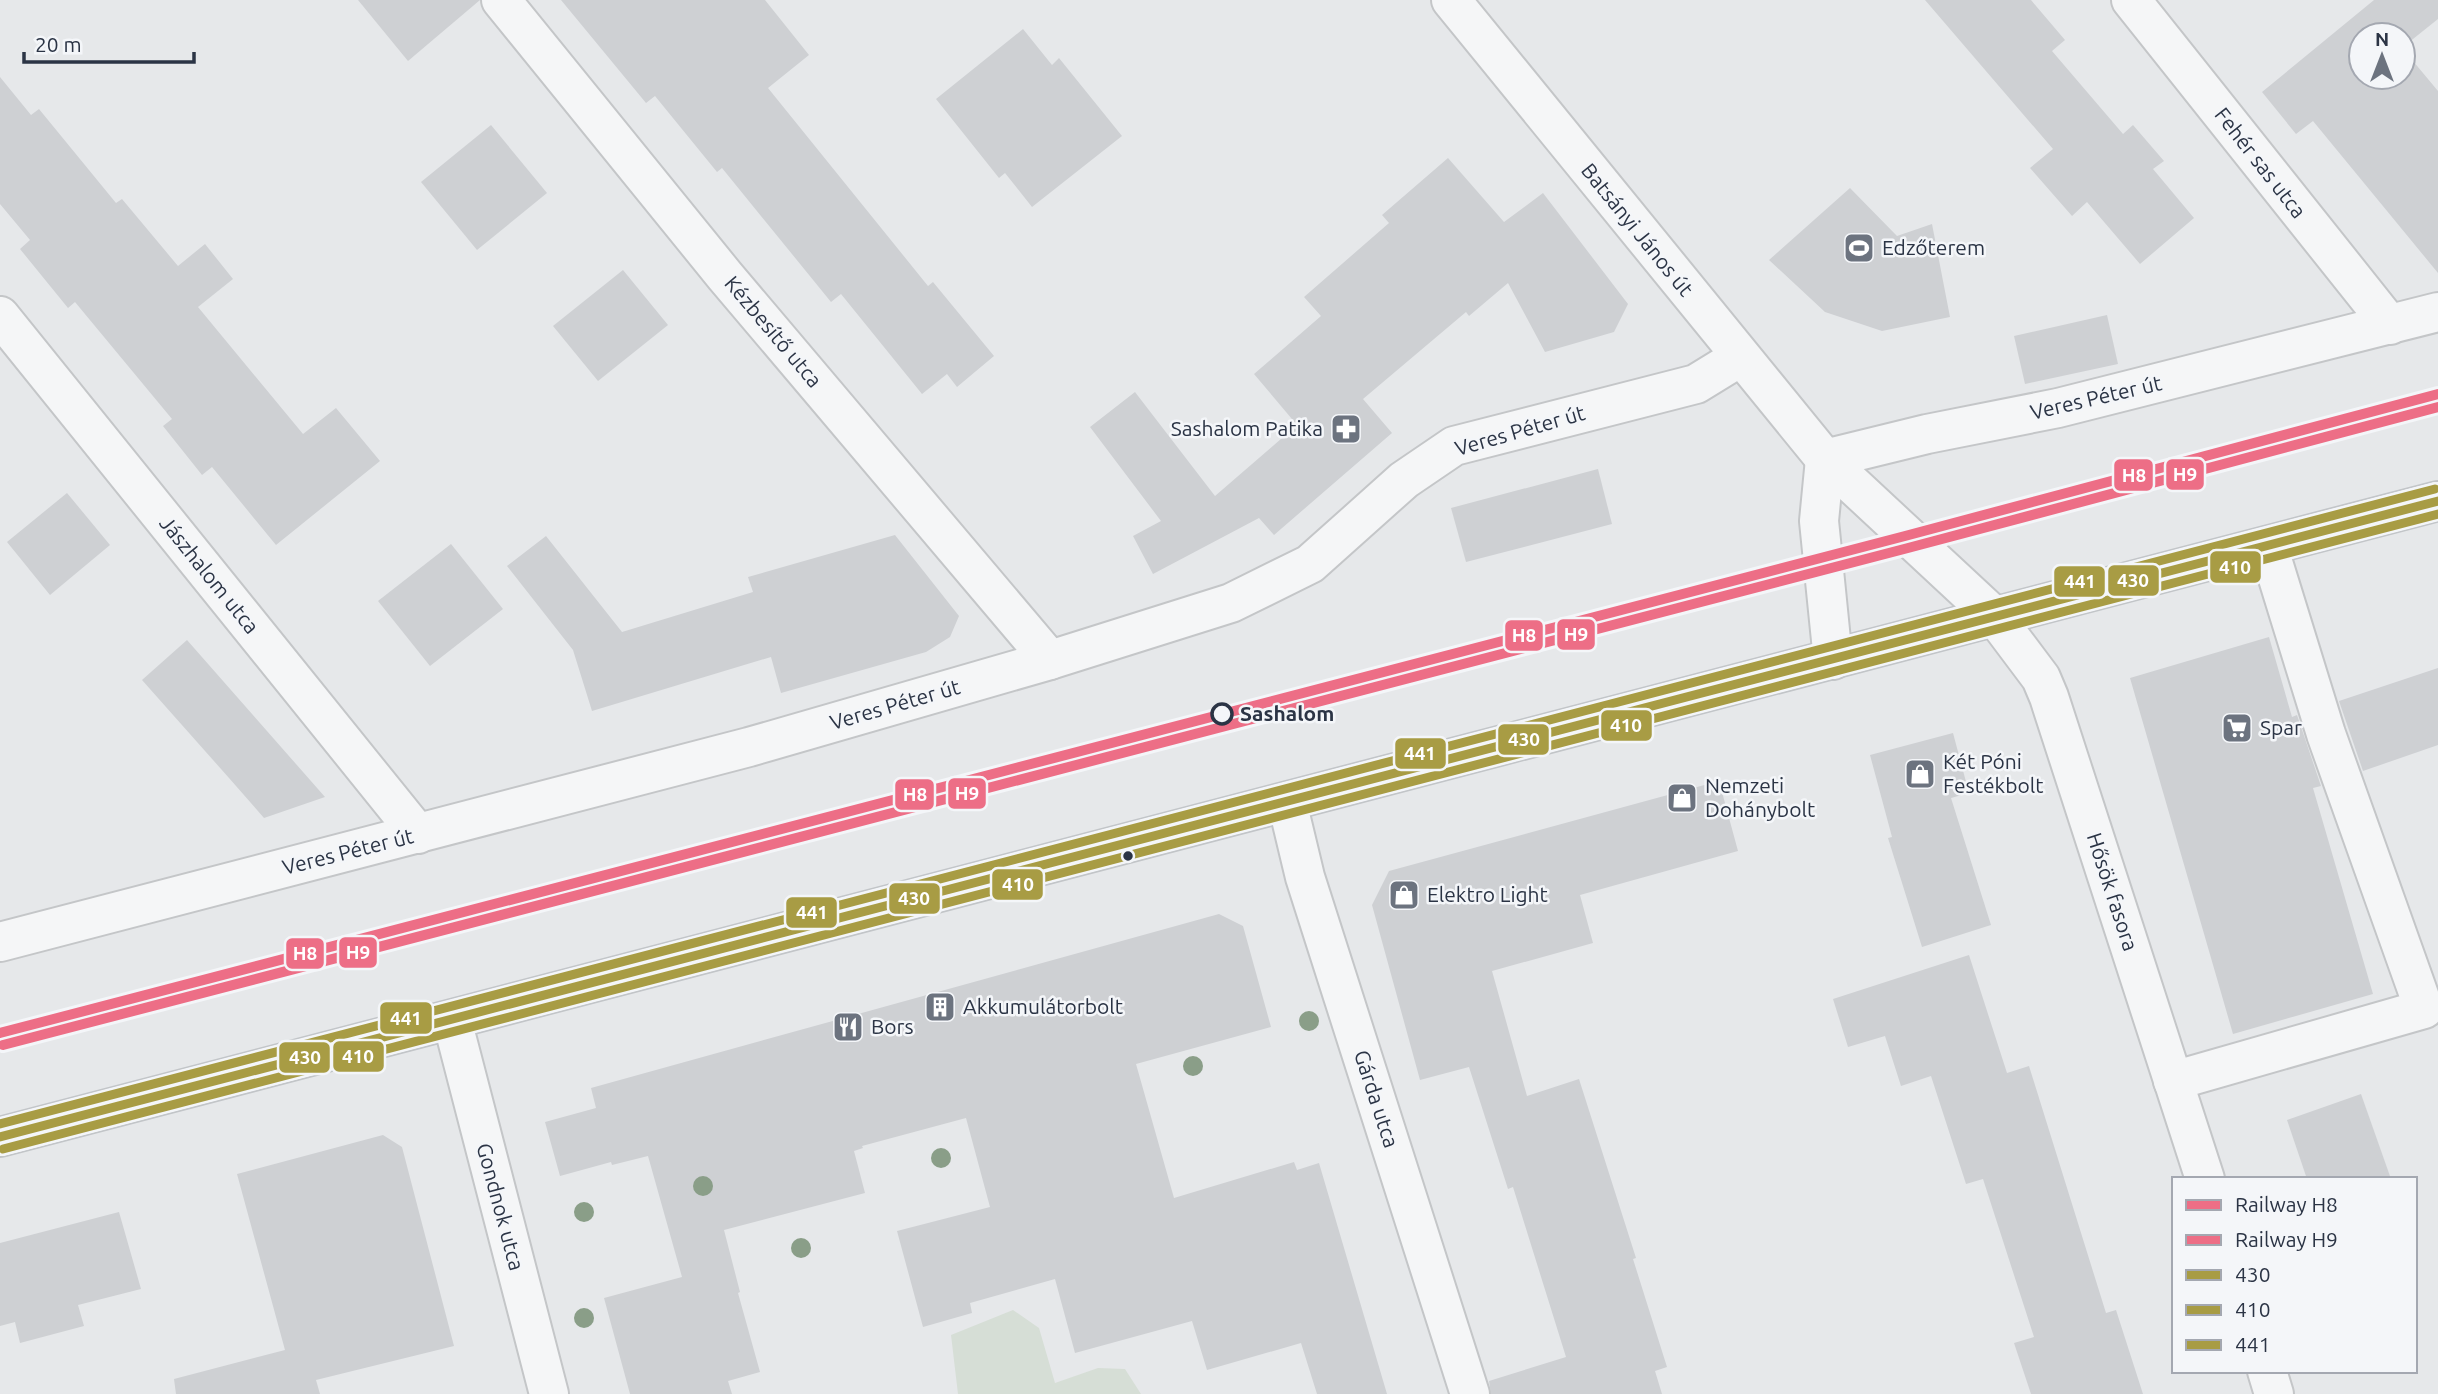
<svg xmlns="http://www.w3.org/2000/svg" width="2438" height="1394" font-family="Ubuntu,sans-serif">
<rect width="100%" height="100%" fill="#e6e8ea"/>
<polygon fill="#d6ded6" points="1013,1310 1039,1328 1055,1383 1098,1368 1125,1369 1141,1394 958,1394 951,1335"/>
<g fill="#ced0d3">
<polygon points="358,0 480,0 408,61"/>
<polygon points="561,0 765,0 809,55 768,88 928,286 933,282 994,356 957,387 947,374 922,394 841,294 831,302 722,168 717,172 655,96 646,103"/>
<polygon points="1925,0 2031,0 2065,40 2052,51 2123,134 2133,125 2164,161 2153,169 2194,218 2140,264 2087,202 2072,216 2030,168 2053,149"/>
<polygon points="2374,0 2438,0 2438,19 2403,47 2403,35 2361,35 2361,77 2403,77 2403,49 2438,91 2438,273 2313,121 2296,134 2262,92"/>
<polygon points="1023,29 1052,65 1059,58 1122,136 1032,207 1005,173 999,178 936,99"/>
<polygon points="0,77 31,115 39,109 116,203 122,199 178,266 205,244 233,279 198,307 303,434 336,408 380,461 276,545 212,467 202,475 163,426 172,419 75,302 68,308 20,249 30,240 0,204"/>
<polygon points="491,125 547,193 477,250 421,182"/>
<polygon points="1448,158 1504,222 1543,193 1628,304 1614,332 1545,352 1508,283 1469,316 1466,312 1363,399 1392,433 1274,535 1259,518 1153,574 1133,536 1161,521 1090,427 1135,392 1215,496 1297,425 1254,374 1321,316 1304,297 1389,223 1382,215"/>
<polygon points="1850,188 1897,236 1932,224 1950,317 1882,331 1825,312 1769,260"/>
<polygon points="623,270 668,325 598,381 553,326"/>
<polygon points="2107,315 2118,364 2025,384 2014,336"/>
<polygon points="1598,469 1612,524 1466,562 1451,508"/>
<polygon points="67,493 110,545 50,595 7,542"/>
<polygon points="895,535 959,616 950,637 926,652 781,693 771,657 592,711 573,650 507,566 546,536 622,632 753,592 748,577"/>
<polygon points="451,544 503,609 430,666 378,601"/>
<polygon points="2269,637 2292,717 2297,715 2321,786 2313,788 2373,994 2233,1034 2130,678"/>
<polygon points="187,640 325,797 264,818 229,778 142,680"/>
<polygon points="2438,668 2438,745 2363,771 2339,701"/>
<polygon points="1953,733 1969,793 1951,798 1991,925 1922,947 1888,838 1892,837 1870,755"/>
<polygon points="1719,781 1738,851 1580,895 1593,943 1492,971 1527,1096 1579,1079 1636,1258 1633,1259 1667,1367 1655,1371 1662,1394 1491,1394 1489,1381 1566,1357 1513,1187 1508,1189 1469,1067 1420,1080 1372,905 1389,871"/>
<polygon points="1219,914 1243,926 1271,1027 1136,1064 1174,1198 1294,1162 1297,1170 1319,1163 1387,1394 1317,1394 1301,1343 1207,1370 1192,1321 1075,1353 1055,1279 970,1303 972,1313 923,1327 897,1231 990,1207 966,1118 862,1146 863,1148 854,1151 865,1193 724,1230 740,1292 738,1293 760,1372 728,1381 732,1394 630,1394 604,1298 682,1277 648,1156 612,1165 611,1162 560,1176 545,1122 596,1108 591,1088"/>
<polygon points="1969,955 2007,1073 2029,1066 2106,1313 2116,1310 2143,1394 2031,1394 2014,1343 2034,1337 1983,1179 1966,1184 1931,1076 1901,1086 1885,1036 1848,1047 1833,999"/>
<polygon points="2361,1094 2391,1179 2307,1179 2287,1120"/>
<polygon points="383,1135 402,1147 454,1346 316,1380 320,1394 176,1394 174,1379 285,1350 237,1174"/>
<polygon points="119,1212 141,1289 78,1305 84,1326 20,1343 15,1322 0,1326 0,1243"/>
</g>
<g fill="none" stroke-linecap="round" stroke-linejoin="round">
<g stroke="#c4c6c8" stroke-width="42">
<g id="minor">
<polyline points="501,0 725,276 1050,660"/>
<polyline points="1451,0 1825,459 1996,618 2041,678 2049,697 2205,1179"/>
<polyline points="2131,0 2390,325"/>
<polyline points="0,316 418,834"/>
<polyline points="1825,459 1927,434 2058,408 2438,312"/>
<polyline points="1825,459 1819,521 1833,660"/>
<polyline points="1287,802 1305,877 1470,1394"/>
<polyline points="0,942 749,747 1050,660 1231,603 1310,564 1404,480 1454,446 1696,384 1740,357"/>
<polyline points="452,1020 549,1394"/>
<polyline points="2173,1081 2424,1009 2326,734 2268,546"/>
<polyline points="2267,1371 2274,1394"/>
</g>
</g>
<g stroke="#c2c5c8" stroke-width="42">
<polyline id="major" points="0,1137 2438,501"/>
</g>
<use href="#minor" stroke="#f5f6f7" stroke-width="38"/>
<use href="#major" stroke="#f8f8f8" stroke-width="38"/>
<g stroke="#f4f6f9" stroke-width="14">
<polyline id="bus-1" points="0,1137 2438,501"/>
</g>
<g stroke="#f4f6f9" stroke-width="14">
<polyline id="bus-2" points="3,1149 2438,514"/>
</g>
<g stroke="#f4f6f9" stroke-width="14">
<polyline id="bus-3" points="0,1124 2435,489"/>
</g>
<use href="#bus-1" stroke="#a89c44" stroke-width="9"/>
<use href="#bus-2" stroke="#a89c44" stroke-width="9"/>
<use href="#bus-3" stroke="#a89c44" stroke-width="9"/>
<g stroke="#f4f6f9" stroke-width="16">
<polyline id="rail-1" points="0,1033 1905,536 2438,394"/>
</g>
<g stroke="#f4f6f9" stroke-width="16">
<polyline id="rail-2" points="3,1045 1908,548 2438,407"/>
</g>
<use href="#rail-1" stroke="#ed6e86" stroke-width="10"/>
<use href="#rail-2" stroke="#ed6e86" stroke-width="10"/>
</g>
<g fill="#8a9e88">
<circle cx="1309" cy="1021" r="10"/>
<circle cx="1193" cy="1066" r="10"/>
<circle cx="941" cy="1158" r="10"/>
<circle cx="703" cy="1186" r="10"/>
<circle cx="584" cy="1212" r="10"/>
<circle cx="801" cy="1248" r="10"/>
<circle cx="584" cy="1318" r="10"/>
</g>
<defs>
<g id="stadium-square" transform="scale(1.575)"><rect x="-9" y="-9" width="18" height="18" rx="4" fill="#6c737f" stroke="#f4f6f9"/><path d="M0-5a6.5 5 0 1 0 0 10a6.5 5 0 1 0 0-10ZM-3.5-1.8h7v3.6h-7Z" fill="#fff"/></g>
<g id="pharmacy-square" transform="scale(1.575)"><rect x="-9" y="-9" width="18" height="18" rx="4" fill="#6c737f" stroke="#f4f6f9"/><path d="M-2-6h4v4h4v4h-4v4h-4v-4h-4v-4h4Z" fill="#fff"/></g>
<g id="supermarket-square" transform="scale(1.575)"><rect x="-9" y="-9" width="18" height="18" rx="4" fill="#6c737f" stroke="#f4f6f9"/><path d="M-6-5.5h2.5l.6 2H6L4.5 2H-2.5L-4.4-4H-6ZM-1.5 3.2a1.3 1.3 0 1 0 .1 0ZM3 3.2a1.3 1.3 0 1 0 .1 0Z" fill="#fff"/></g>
<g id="shop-square" transform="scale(1.575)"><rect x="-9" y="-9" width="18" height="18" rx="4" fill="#6c737f" stroke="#f4f6f9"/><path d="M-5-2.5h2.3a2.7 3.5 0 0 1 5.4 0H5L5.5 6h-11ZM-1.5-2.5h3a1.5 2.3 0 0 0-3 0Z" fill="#fff"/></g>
<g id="building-square" transform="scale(1.575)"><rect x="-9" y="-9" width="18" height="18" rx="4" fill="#6c737f" stroke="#f4f6f9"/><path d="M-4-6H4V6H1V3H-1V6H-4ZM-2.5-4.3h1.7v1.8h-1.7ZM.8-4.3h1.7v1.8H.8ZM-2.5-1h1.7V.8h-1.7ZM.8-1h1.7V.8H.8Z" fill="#fff"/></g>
<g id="restaurant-square" transform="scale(1.575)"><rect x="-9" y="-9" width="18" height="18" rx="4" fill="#6c737f" stroke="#f4f6f9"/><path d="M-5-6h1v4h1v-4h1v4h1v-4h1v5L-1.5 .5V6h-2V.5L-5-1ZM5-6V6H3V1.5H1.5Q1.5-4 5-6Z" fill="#fff"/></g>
</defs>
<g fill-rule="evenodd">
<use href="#stadium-square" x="1859" y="248"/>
<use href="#pharmacy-square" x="1346" y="429"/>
<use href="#supermarket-square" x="2237" y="728"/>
<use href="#shop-square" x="1920" y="774"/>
<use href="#shop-square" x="1682" y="798"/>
<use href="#shop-square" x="1404" y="895"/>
<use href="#building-square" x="940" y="1007"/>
<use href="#restaurant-square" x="848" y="1027"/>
</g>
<circle fill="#f4f6f9" stroke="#2b3445" stroke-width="3.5" cx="1222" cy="714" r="10"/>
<circle fill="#2b3445" stroke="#f4f6f9" stroke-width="2.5" cx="1128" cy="856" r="6"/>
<g text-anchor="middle" stroke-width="5" stroke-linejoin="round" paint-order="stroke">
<g font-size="21" fill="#2b3445" stroke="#f4f6f9">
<text transform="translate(2260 163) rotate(52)" y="7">Fehér sas utca</text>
<text transform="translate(1637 230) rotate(51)" y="7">Batsányi János út</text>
<text transform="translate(773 332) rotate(50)" y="7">Kézbesítő utca</text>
<text transform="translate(2096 398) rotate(-13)" y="7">Veres Péter út</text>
<text transform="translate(1520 431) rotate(-16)" y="7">Veres Péter út</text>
<text transform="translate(209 575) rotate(51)" y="7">Jászhalom utca</text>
<text transform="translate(895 705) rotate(-16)" y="7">Veres Péter út</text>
<text transform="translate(348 852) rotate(-14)" y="7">Veres Péter út</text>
<text transform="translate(2112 892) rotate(72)" y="7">Hősök fasora</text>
<text transform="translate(1376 1099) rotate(72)" y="7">Gárda utca</text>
<text transform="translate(500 1207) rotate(75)" y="7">Gondnok utca</text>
</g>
<g font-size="21" fill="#2b3445" stroke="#f4f6f9" text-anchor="start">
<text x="1882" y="255">Edzőterem</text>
<text x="1323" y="436" text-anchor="end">Sashalom Patika</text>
<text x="2260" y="735">Spar</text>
<text x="1943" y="769">Két Póni<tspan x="1943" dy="24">Festékbolt</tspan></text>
<text x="1705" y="793">Nemzeti<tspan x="1705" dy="24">Dohánybolt</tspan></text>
<text x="1427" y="902">Elektro Light</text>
<text x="963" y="1014">Akkumulátorbolt</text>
<text x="871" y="1034">Bors</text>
</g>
<g font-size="21" font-weight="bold" fill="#2b3445" stroke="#f4f6f9" text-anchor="start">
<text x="1240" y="721">Sashalom</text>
</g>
</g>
<g stroke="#f4f6f9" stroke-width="2.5">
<rect x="2165" y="458" width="40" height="33" rx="7" fill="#ed6e86"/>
<rect x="2113" y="458" width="41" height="34" rx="7" fill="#ed6e86"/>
<rect x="2209" y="550" width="53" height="34" rx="7" fill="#a89c44"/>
<rect x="2107" y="564" width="53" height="33" rx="7" fill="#a89c44"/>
<rect x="2053" y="565" width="53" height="33" rx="7" fill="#a89c44"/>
<rect x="1556" y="618" width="40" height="33" rx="7" fill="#ed6e86"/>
<rect x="1504" y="619" width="40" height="33" rx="7" fill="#ed6e86"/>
<rect x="1600" y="709" width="53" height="33" rx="7" fill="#a89c44"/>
<rect x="1497" y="723" width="53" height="33" rx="7" fill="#a89c44"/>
<rect x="1394" y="737" width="53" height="33" rx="7" fill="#a89c44"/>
<rect x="947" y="777" width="40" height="33" rx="7" fill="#ed6e86"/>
<rect x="894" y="778" width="41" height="33" rx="7" fill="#ed6e86"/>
<rect x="991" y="868" width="53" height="33" rx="7" fill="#a89c44"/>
<rect x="888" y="882" width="53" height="33" rx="7" fill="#a89c44"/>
<rect x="785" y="896" width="53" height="33" rx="7" fill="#a89c44"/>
<rect x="338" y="936" width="40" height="33" rx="7" fill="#ed6e86"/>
<rect x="285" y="937" width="40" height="33" rx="7" fill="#ed6e86"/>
<rect x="379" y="1001" width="54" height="34" rx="7" fill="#a89c44"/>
<rect x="332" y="1040" width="53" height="33" rx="7" fill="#a89c44"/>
<rect x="278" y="1041" width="53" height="33" rx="7" fill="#a89c44"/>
</g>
<g font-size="19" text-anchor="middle" font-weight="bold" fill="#fff">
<text x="2185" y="481">H9</text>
<text x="2134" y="482">H8</text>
<text x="2235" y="574">410</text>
<text x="2133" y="587">430</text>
<text x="2080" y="588">441</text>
<text x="1576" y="641">H9</text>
<text x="1524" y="642">H8</text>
<text x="1626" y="732">410</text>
<text x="1524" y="746">430</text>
<text x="1420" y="760">441</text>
<text x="967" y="800">H9</text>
<text x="915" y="801">H8</text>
<text x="1018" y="891">410</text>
<text x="914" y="905">430</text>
<text x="812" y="919">441</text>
<text x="358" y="959">H9</text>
<text x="305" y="960">H8</text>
<text x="406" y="1025">441</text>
<text x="358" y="1063">410</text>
<text x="305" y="1064">430</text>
</g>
<rect x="2172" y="1177" width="245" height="196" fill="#f4f6f9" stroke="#a4a8b1" stroke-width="2"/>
<rect x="2186" y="1200" width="35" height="10" fill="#ed6e86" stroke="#a4a8b1" stroke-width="2"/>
<text x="2235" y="1212" font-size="21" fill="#2b3445">Railway H8</text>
<rect x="2186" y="1235" width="35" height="10" fill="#ed6e86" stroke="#a4a8b1" stroke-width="2"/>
<text x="2235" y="1247" font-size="21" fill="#2b3445">Railway H9</text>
<rect x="2186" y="1270" width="35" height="10" fill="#a89c44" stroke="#a4a8b1" stroke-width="2"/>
<text x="2235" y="1282" font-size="21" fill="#2b3445">430</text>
<rect x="2186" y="1305" width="35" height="10" fill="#a89c44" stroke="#a4a8b1" stroke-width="2"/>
<text x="2235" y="1317" font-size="21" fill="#2b3445">410</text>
<rect x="2186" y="1340" width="35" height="10" fill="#a89c44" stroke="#a4a8b1" stroke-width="2"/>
<text x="2235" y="1352" font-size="21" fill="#2b3445">441</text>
<g transform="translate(2382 56)"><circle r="33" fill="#f4f6f9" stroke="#a4a8b1" stroke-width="2"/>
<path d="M0-5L12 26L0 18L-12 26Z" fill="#6c737f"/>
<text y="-10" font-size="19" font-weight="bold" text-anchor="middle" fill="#2b3445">N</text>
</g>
<path d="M24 52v10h170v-10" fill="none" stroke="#2b3445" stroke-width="3.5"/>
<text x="35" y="52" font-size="21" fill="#2b3445" stroke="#f4f6f9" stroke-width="5" paint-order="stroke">20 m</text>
</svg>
